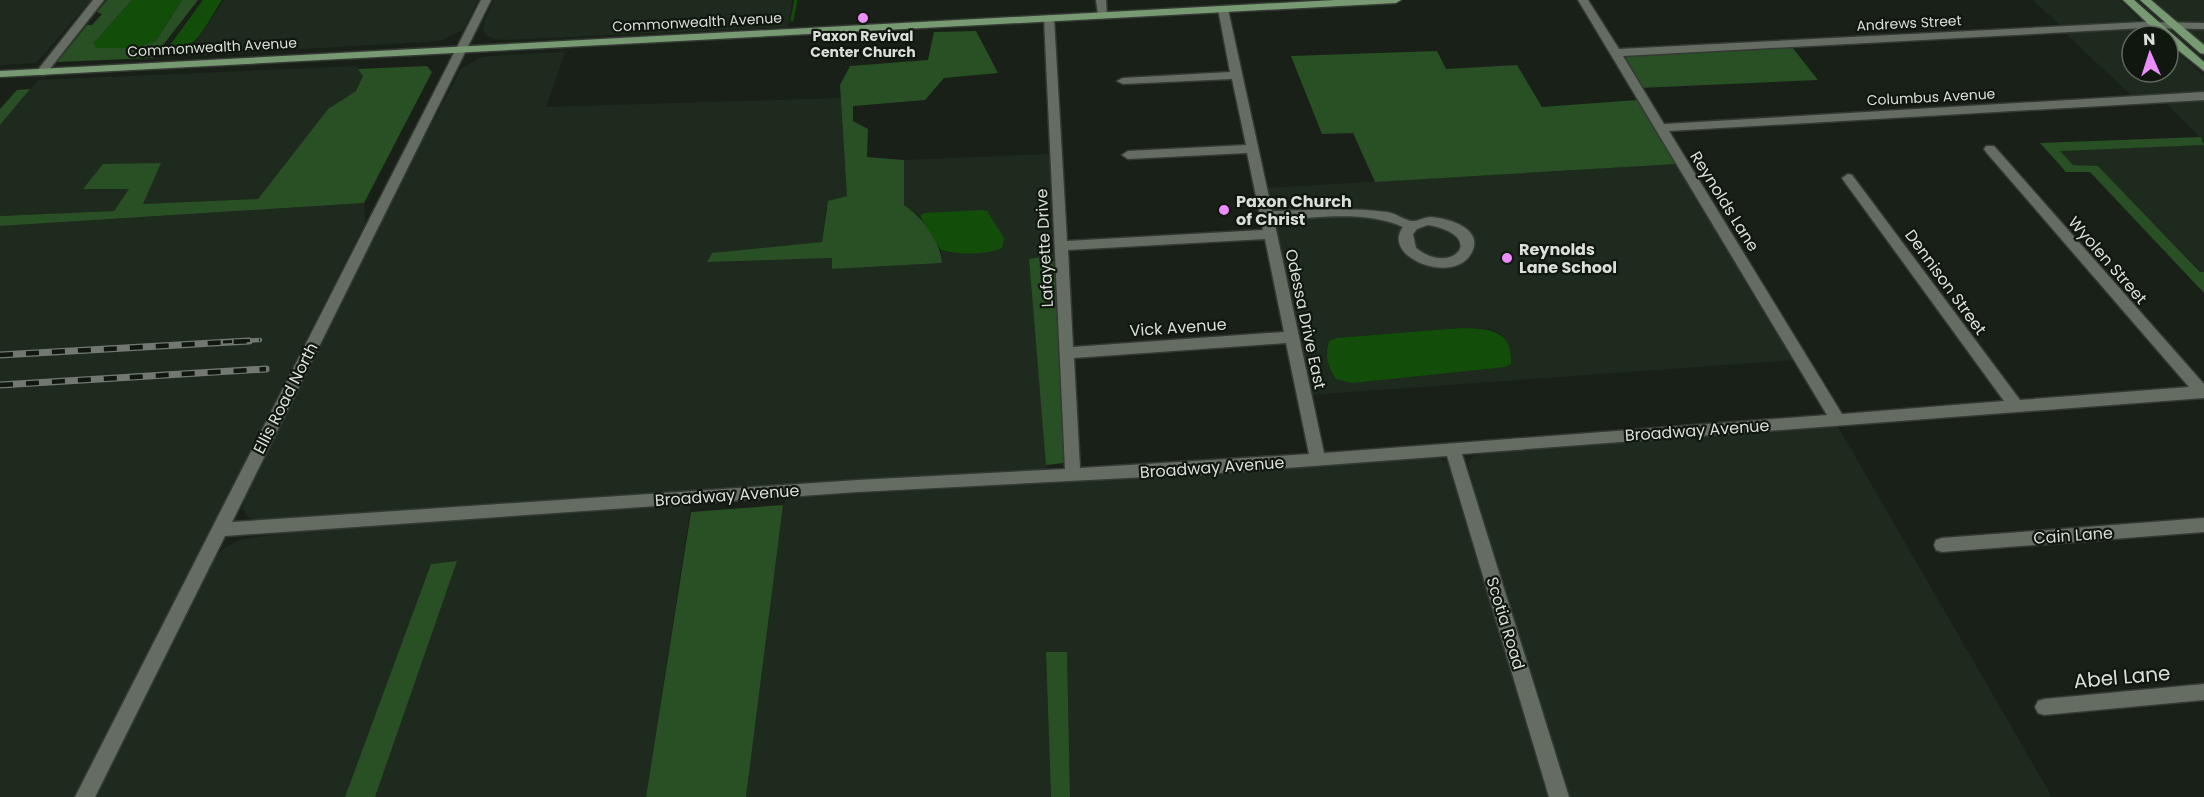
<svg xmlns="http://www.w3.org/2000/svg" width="2204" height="797" font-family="Poppins,sans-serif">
<rect width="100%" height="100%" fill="#192018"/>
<g fill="#1f2a1e" fill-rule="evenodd">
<polygon points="0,0 91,0 36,63 0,65"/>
<polygon points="224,0 478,0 463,30 439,41 186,56"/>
<polygon points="494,0 792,0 788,27 504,40 494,39 485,35 483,29 485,19"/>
<polygon points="2033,0 2119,0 2138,18 2137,21 2062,27"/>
<polygon points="2153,0 2204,0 2204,44 2187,30"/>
<polygon points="2129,29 2146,30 2158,36 2132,36 2132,72 2168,72 2168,44 2204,76 2204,92 2133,97 2064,32"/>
<polygon points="565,52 546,107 841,98 847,196 826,208 822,242 712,253 708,262 832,258 832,269 942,263 941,250 951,253 987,211 924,213 920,216 904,205 904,160 1049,154 1053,255 1029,259 1047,472 259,520 248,517 243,508 244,500 375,230 461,69 479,58 490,56"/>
<polygon points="357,66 363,76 356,91 328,109 258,199 143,204 160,163 84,189 130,189 114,211 0,216 0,125 38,80"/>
<polygon points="2204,100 2204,141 2164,101"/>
<polygon points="2204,145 2204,272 2201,272 2098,166 2073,166 2059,150"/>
<path d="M 1677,164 L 1795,360 L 1310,395 L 1265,188 ZM 1461,328 L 1490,329 L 1499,333 L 1506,341 L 1512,357 L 1329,368 L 1326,350 L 1329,341 L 1336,338 Z"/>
<polygon points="364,203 365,223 75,797 0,797 0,226"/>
<polygon points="1837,425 2052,797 1567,797 1472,484 1468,463 1472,457 1491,452"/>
<polygon points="1427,456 1441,459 1450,465 1550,797 1070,797 1067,652 1046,653 1051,797 746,797 783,505 787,498 1196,474"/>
<polygon points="691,505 646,797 375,797 456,561 431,564 345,797 93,797 210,561 226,547 240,540 300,530"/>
</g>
<g fill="#294f24">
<polygon points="107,0 132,0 94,43 155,42 182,0 198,0 153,58 57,62 87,25 92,25 102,14 97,12"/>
<path d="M 976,31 L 998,73 L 944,78 L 925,100 L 853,106 L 853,121 L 868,129 L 867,157 L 904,160 L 904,205 C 923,218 940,239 942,263 L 832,269 L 832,258 L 707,262 L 712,253 L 822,242 L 828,201 L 847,196 L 840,85 L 850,66 L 928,60 L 934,32 Z"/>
<polygon points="1792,47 1818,80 1639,88 1622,60 1631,55"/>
<polygon points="1437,51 1446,69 1517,65 1542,107 1637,100 1677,164 1375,182 1353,133 1322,134 1291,56"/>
<polygon points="427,66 432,72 364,203 0,226 0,216 114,211 129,189 83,189 103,164 161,163 143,204 258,199 328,109 356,91 363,76 358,69"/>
<polygon points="30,89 0,125 0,109 17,90"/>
<polygon points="2201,137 2204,145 2060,151 2073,165 2098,166 2200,272 2204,272 2204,293 2090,172 2066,172 2040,143"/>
<polygon points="1053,255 1068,456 1064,463 1046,465 1029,259"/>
<polygon points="783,505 746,797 646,797 691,512"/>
<polygon points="457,561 375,797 345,797 431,564"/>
<polygon points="1046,652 1067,652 1070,797 1051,797"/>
</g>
<g fill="#124d0a">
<polygon points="132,0 182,0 155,42 134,48 96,48 94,43"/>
<path d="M 203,0 L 222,0 C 210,17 195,54 171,52 L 170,45 Z"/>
<path d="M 982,210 L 987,211 L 1004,238 L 1002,248 C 986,255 958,255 941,250 L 920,216 L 924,213 Z"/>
<path d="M 1461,328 C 1487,329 1513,328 1511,364 L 1505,367 L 1352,383 L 1336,379 C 1328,367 1324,356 1329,341 L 1336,338 Z"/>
</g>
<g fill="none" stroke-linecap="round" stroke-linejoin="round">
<polyline stroke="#124d0a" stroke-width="3" points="792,20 796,0"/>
<g stroke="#343933" stroke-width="3">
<g id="minor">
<polygon points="93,0 104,0 45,75 37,75 37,71"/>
<path d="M 481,0 L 491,0 L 232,522 L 858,480 L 1065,469 L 1044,18 L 1049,15 L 1054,18 L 1067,241 L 1263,230 L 1247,153 L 1128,159 L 1122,155 L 1128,151 L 1246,145 L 1232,79 L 1123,84 L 1117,81 L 1123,78 L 1230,72 L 1218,9 L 1223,6 L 1228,9 L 1272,211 C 1310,210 1349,207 1387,212 C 1396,213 1405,221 1413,221 C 1419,221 1424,217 1431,217 C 1447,218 1484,228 1472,252 C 1455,287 1380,257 1403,227 C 1365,210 1316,218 1274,220 L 1324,453 L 1827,415 L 1578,0 L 1588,0 L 1619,49 L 2144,22 L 2204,23 L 2204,29 L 2144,28 L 1623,56 L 1664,124 L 2204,92 L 2204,100 L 1669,131 L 1842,414 L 2004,401 L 1844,181 L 1842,178 L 1848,174 L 1852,175 L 2020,400 L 2189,387 L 1986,152 L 1984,149 L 1986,146 L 1994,146 L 2204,384 L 2204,398 L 1462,454 L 1569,797 L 1549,797 L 1447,456 L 1205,474 L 858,492 L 225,536 L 95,797 L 75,797 ZM 1428,225 C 1489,236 1452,277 1416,248 L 1413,234 L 1417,229 ZM 1265,239 L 1284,332 L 1073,347 L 1068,250 ZM 1286,343 L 1309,454 L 1080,468 L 1074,358 Z"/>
<polygon points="1096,0 1106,0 1107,17 1103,18 1098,15"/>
<polygon points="2204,518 2204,532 1942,552 1936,550 1934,545 1936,540 1942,538"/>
<polygon points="2204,684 2204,700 2044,715 2038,713 2035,707 2038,701 2044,699"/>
</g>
</g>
<g stroke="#343933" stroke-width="3">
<g id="major">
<polygon points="1335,0 1401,0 1396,3 0,77 0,71"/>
<polygon points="2123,0 2134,0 2204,62 2204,71 2168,42 2168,36 2161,36"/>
<polygon points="2140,0 2151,0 2204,45 2204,54 2200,53"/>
</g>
</g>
<use href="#minor" fill="#656d63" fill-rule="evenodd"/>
<use href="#major" fill="#789a73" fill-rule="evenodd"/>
<g stroke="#737972" stroke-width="4.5">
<polyline id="rail-far1" points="223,342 260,340"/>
</g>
<g stroke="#737972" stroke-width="7">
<g id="rail">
<polyline points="0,355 249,341"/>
<polyline points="0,385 266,369"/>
</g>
</g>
<use href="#rail-far1" stroke="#10170f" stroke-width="3" stroke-dasharray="9" stroke-linecap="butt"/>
<use href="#rail" stroke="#10170f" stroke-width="4.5" stroke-dasharray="13" stroke-linecap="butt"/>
</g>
<g fill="#eb8dfb" stroke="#10170f" stroke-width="2">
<circle cx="863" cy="18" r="6"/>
<circle cx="1224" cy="210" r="6"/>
<circle cx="1507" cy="258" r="6"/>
</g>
<g text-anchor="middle" stroke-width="4.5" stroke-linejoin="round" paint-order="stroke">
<g font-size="14" fill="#dbdfda" stroke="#10170f">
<text transform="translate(697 22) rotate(-3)" y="5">Commonwealth Avenue</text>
<text transform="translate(1909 23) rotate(-3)" y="5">Andrews Street</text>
<text transform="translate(212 47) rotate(-3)" y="5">Commonwealth Avenue</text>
<text transform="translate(1931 97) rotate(-3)" y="5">Columbus Avenue</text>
</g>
<g font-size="14" font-weight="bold" fill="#dbdfda" stroke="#10170f">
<text x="863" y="41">Paxon Revival<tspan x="863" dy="16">Center Church</tspan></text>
</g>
<g font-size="16" font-weight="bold" fill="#dbdfda" stroke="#10170f" text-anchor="start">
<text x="1236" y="207">Paxon Church<tspan x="1236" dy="18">of Christ</tspan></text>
<text x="1519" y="255">Reynolds<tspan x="1519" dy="18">Lane School</tspan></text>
</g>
<g font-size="16" fill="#dbdfda" stroke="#10170f">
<text transform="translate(1725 201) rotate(58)" y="6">Reynolds Lane</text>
<text transform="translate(1044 248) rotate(-93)" y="6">Lafayette Drive</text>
<text transform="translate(2108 260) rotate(49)" y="6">Wyolen Street</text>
<text transform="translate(1946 282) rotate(54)" y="6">Dennison Street</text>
<text transform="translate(1306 319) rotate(78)" y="6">Odessa Drive East</text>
<text transform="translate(1178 327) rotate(-4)" y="6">Vick Avenue</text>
<text transform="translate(285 398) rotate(-63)" y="6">Ellis Road North</text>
<text transform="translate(1697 430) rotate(-4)" y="6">Broadway Avenue</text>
<text transform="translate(1212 467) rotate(-4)" y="6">Broadway Avenue</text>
<text transform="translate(727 495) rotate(-4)" y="6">Broadway Avenue</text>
<text transform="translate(2073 535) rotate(-4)" y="6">Cain Lane</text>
<text transform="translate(1506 623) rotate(73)" y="6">Scotia Road</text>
</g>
<g font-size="20" fill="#dbdfda" stroke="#10170f">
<text transform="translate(2122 677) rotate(-5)" y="7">Abel Lane</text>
</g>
</g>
<g transform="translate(2150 54) rotate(357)"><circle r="28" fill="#10170f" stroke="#616760" stroke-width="1.5"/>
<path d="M0-4.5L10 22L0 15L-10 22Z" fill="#eb8dfb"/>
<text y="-9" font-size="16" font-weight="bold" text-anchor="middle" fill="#dbdfda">N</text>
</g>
</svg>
